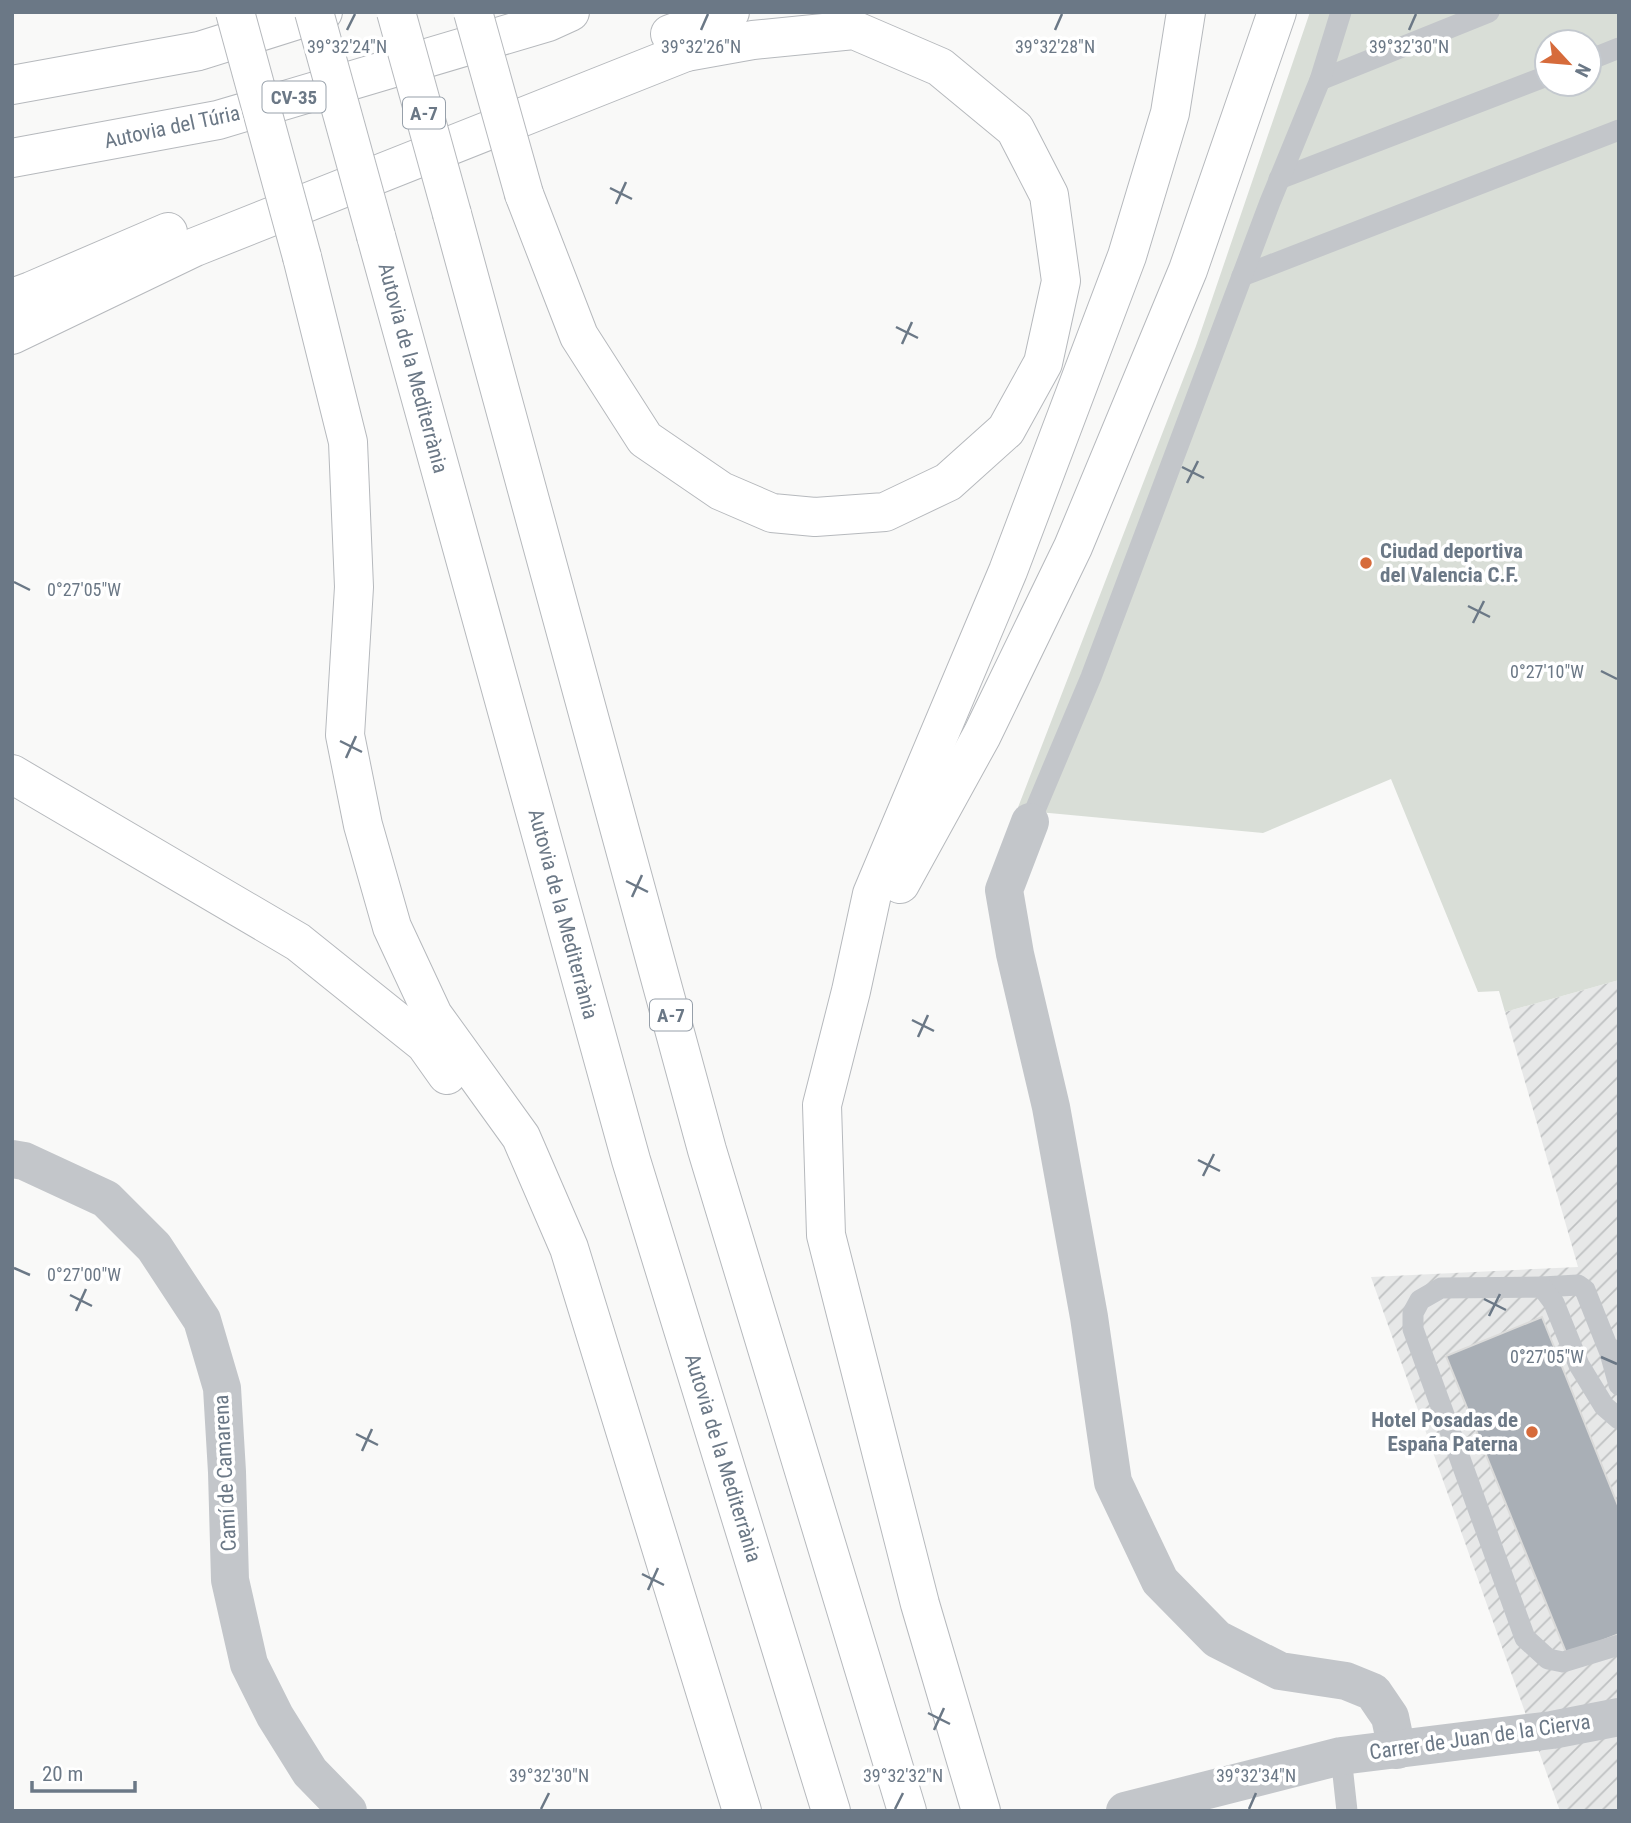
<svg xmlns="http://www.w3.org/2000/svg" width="1631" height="1823" font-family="'Roboto Condensed',sans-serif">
<defs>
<pattern id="industrial-furrows" width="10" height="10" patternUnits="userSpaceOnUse" patternTransform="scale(1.75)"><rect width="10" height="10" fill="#e7e8e8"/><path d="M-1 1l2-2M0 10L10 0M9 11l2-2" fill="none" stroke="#bfc1c2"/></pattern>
</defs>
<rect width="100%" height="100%" fill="#f9f9f8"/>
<polygon fill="url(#industrial-furrows)" points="1619,980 1619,1811 1560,1811 1371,1277 1578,1267 1505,1012"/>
<path fill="#d9ded7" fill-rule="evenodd" d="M 1310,12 L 1619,12 L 1619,980 L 1505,1012 L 1499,991 L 1478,992 L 1391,779 L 1263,833 L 1017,810 L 1196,346 ZM 1547,42 L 1589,42 L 1589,84 L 1547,84 Z"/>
<polygon fill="#a9afb6" stroke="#dbdbda" stroke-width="2" points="1542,1317 1619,1508 1619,1634 1567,1655 1446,1356"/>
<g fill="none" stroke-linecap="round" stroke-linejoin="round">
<g stroke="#b6b9bd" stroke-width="40">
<g id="highway">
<polyline points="670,34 730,12"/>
<polyline points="12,85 199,51 323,12"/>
<polyline points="12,158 218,120 548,22 570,12"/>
<polyline points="524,194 579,336 645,439 721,491 772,513 815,517 885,512 948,482 1006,430 1043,363 1061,281 1049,195 1015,129 940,67 854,30 753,40 686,52"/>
<polyline points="452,214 707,1150 907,1811"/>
<polyline points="376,236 631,1160 831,1811"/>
<polyline points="302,257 348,442 354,587 345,735 363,825 392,927 433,1015 521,1137 569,1248 742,1811"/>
<polyline points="12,298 31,291 168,232"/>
<polyline points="12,335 195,247 686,52 707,41"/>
<polyline points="12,774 298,942 425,1044 447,1075"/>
<polyline points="900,884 982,735 1073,547 1188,270 1277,12"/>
<polyline points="981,1811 920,1604 826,1235 822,1105 851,991 872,894 1008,571 1127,256 1170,113 1186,12"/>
</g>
</g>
<g stroke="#c3c6ca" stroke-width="21">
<polyline points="1589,60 1619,48"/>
<polyline points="1320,80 1489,12"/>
<polyline points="1279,179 1547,76"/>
<polyline points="1242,276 1619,130"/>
<polyline points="1030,822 1091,677 1270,202 1320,80 1341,12"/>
<polyline points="1542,1287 1578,1285 1585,1290 1610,1353 1619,1385"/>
<polyline points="1619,1419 1604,1406 1579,1365 1554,1303 1542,1287 1441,1288 1420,1300 1413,1313 1413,1329 1525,1638 1548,1659 1563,1662 1619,1645"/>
<polyline points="1341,1756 1347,1811"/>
</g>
<g stroke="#c3c6ca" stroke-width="38">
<polyline points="1030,822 1004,890 1015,954 1051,1107 1089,1317 1113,1482 1160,1581 1217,1639 1280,1671 1346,1681 1373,1692 1390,1717 1397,1750"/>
<polyline points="12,1159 24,1161 106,1199 154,1247 202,1320 222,1388 227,1472 230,1580 249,1664 275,1716 310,1772 348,1811"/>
<polyline points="1125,1811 1341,1756 1552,1730 1619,1717"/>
</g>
<use href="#highway" stroke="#fff" stroke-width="38"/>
<g stroke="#b6b9bd" stroke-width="40" stroke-linecap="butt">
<g id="highway-bridge">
<polyline points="235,12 302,257"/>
<polyline points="314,12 376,236"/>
<polyline points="396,12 452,214"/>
<polyline points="473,12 524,194"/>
</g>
</g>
<use href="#highway-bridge" stroke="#fff" stroke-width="38"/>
</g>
<path fill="none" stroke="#6b7886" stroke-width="2.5" d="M 347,30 L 355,14M 701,30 L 708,14M 1055,30 L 1062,14M 1409,30 L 1416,14M 610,188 L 632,199M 616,204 L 626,182M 896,327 L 918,338M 902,344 L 912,322M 1182,467 L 1204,478M 1187,483 L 1198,461M 14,582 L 30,590M 1468,606 L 1490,617M 1473,623 L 1484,601M 1601,671 L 1617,679M 340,741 L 362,752M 346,758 L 356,736M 626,881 L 648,892M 632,897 L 642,875M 912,1020 L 934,1031M 918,1037 L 928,1015M 1198,1160 L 1220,1171M 1203,1176 L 1214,1154M 14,1268 L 30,1275M 70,1295 L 92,1306M 1484,1299 L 1506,1310M 76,1311 L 86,1289M 1489,1316 L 1500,1294M 1601,1357 L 1617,1364M 356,1434 L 378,1445M 362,1451 L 372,1429M 642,1574 L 664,1585M 648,1590 L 658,1568M 928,1713 L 950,1724M 934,1730 L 944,1708M 541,1809 L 549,1793M 895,1809 L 903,1793M 1249,1809 L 1256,1793"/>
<g fill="#d66b3b" stroke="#fff" stroke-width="2.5">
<circle cx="1366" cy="563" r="7"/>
<circle cx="1532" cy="1432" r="7"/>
</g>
<g text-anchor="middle" stroke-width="7" stroke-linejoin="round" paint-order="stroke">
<g fill="#fff" stroke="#97a0aa" stroke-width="2">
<rect x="262.5" y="81.5" width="63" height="31" rx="5"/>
<rect x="403" y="97.5" width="42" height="31" rx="5"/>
<rect x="650" y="999.5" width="42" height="31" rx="5"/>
</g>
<g font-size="19" font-weight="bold" fill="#6b7886">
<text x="294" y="104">CV-35</text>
<text x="424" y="120">A-7</text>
<text x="671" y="1022">A-7</text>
</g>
<g font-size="21" fill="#6b7886" stroke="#fff">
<text transform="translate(172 127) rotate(-12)" y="7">Autovia del Túria</text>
<text transform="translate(413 368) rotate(75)" y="7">Autovia de la Mediterrània</text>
<text transform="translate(563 914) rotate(75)" y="7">Autovia de la Mediterrània</text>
<text transform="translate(723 1458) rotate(73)" y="7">Autovia de la Mediterrània</text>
<text transform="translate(225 1473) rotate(-93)" y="7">Camí de Camarena</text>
<text transform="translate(1480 1737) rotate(-8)" y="7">Carrer de Juan de la Cierva</text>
</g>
<g font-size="21" font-weight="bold" fill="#6b7886" stroke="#fff" text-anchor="start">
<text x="1380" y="558">Ciudad deportiva<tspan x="1380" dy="24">del Valencia C.F.</tspan></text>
<text x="1518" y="1427" text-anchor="end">Hotel Posadas de<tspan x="1518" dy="24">España Paterna</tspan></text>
</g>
</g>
<g font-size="18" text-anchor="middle" fill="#6b7886" stroke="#fff" stroke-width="7" stroke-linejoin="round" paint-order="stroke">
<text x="1055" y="53">39°32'28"N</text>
<text x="1409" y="53">39°32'30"N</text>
<text x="347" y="53">39°32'24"N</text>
<text x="701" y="53">39°32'26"N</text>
<text x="84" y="596">0°27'05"W</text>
<text x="1547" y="678">0°27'10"W</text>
<text x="84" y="1281">0°27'00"W</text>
<text x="1547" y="1363">0°27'05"W</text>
<text x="549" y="1782">39°32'30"N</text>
<text x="903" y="1782">39°32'32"N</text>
<text x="1256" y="1782">39°32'34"N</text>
</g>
<rect width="1631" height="1823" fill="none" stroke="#6b7886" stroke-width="28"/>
<g transform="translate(1568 63) rotate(116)"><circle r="33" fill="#ffffff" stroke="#c4c9cf" stroke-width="2"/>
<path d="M0-5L12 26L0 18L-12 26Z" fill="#d66b3b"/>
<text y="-10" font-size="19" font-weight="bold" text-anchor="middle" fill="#6b7886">N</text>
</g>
<path d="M32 1781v10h103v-10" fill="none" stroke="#6b7886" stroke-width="3.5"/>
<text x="42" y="1781" font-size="21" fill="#6b7886" stroke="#ffffff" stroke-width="5" paint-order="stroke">20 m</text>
</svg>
